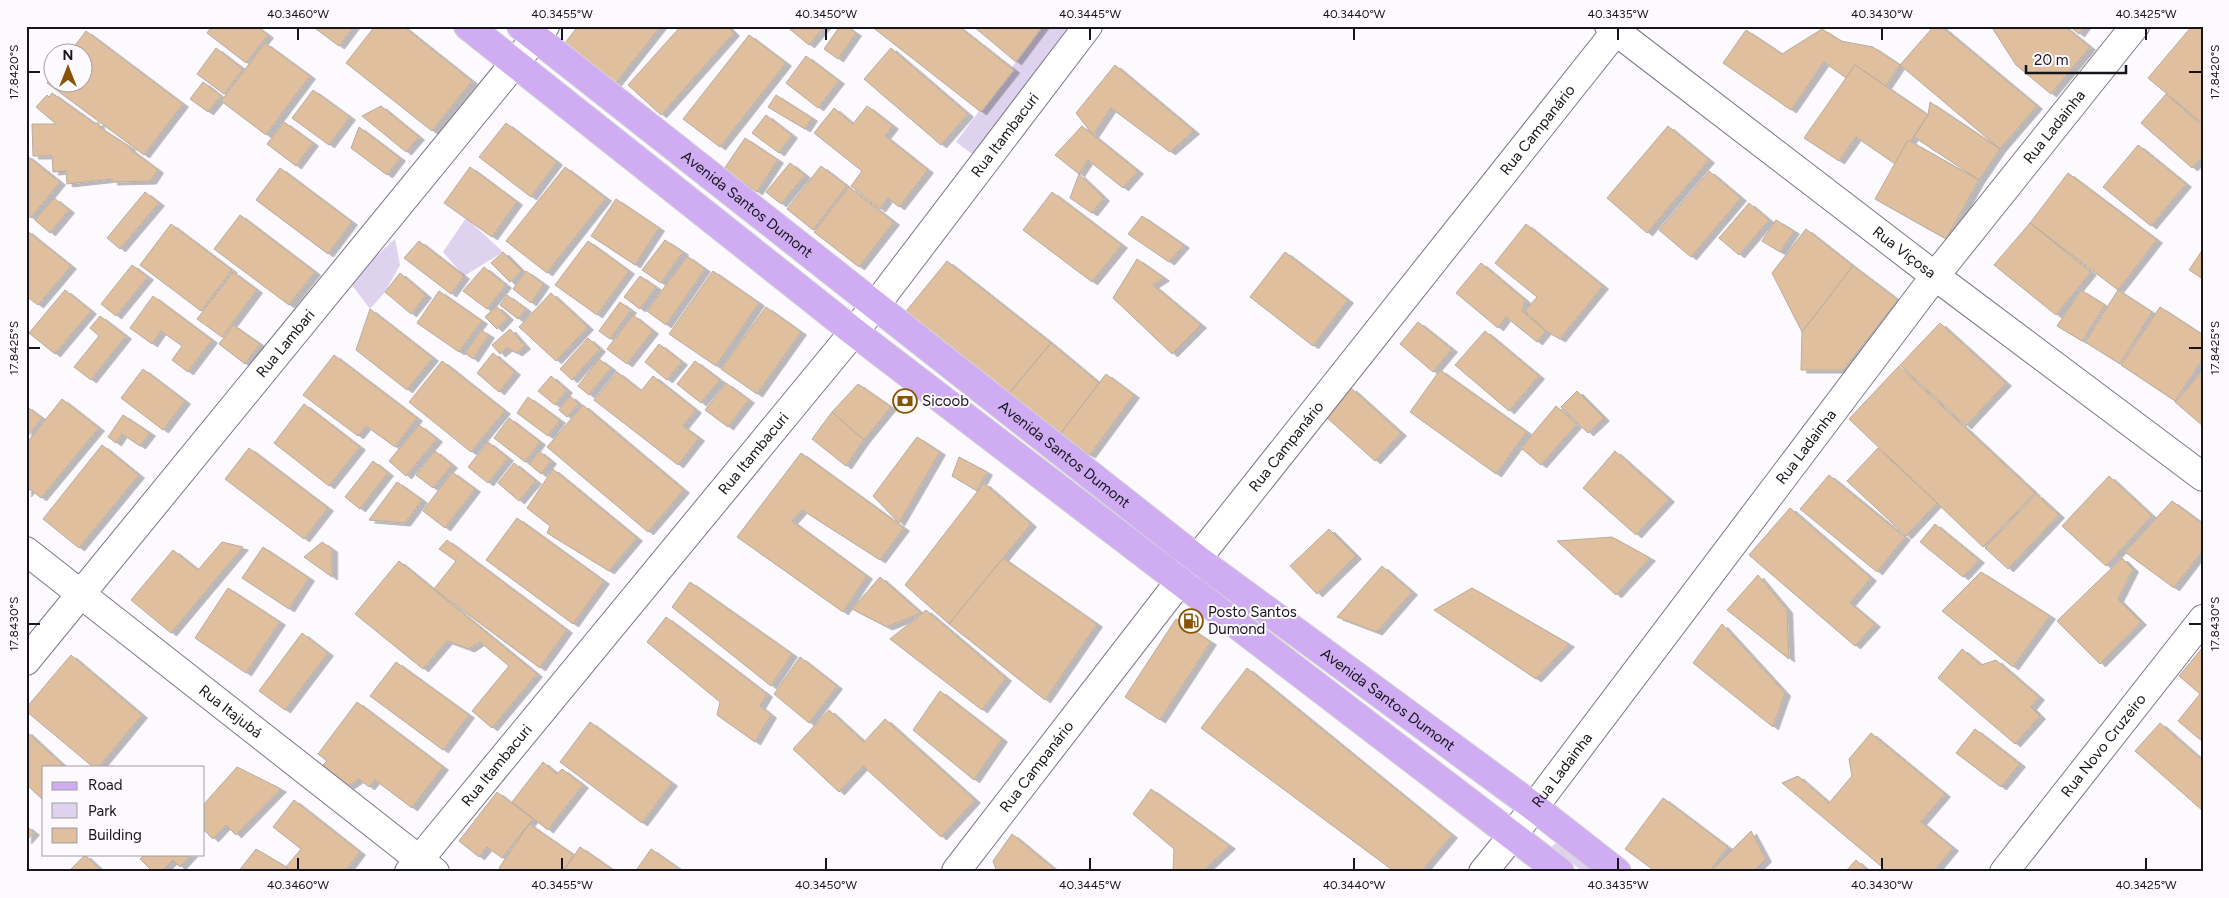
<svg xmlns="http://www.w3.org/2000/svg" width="2229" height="898" font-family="Figtree,sans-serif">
<defs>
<filter id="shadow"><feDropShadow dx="5.5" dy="3" stdDeviation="0" flood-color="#0004"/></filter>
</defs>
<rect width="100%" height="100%" fill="#fcfafe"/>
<g fill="#dfd2ee">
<polygon points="1043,26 1075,26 979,159 956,142"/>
<polygon points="466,218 503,252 464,276 443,252"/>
<polygon points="395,239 400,265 385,292 370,309 349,281"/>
<polygon points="1560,840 1600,872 1583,872 1551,847"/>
</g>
<g fill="#dfbf9d" stroke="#b9ac9e" filter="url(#shadow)">
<polygon points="212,26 256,26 268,35 246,63 207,33"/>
<polygon points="312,26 354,26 339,46"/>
<polygon points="375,26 403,26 472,81 432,131 346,63"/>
<polygon points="578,26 661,26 616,83 565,43"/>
<polygon points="681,26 727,26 734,33 661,115 628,85"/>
<polygon points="786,26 825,26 809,45"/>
<polygon points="840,26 846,26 856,33 838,59 824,49"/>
<polygon points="871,26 958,26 1014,70 981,112"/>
<polygon points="973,26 1043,26 1016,62"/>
<polygon points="1934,26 1941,26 2037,106 2000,149 1900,65"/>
<polygon points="1991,26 2064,26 2090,47 2051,94 2016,65"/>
<polygon points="2069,26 2085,26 2079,34"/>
<polygon points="2192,26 2203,26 2203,124 2148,78"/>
<polygon points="1822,29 1841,41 1873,47 1900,65 1886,86 1855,65 1846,78 1824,62 1791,110 1723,63 1746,30 1782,54"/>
<polygon points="86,31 183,104 144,155 47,83 52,75 52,82 82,82 82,52 70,52"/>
<polygon points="749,35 786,63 720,147 683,119"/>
<polygon points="265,43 310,76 266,135 221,101"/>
<polygon points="216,48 243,69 224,94 197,74"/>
<polygon points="891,48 968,114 941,145 864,79"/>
<polygon points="806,56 839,81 818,108 786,83"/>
<polygon points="1115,65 1194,131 1170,152 1111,108 1093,135 1076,113"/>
<polygon points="1855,65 1928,115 1895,164 1856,137 1839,161 1804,138"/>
<polygon points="203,82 221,96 208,112 190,99"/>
<polygon points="313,90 350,117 329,145 292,118"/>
<polygon points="52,93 94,123 99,123 99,127 130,147 130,149 158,170 151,181 112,182 112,179 67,184 66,171 53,172 52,156 33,156 32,124 56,124 36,107 47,95 49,97"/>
<polygon points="2166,94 2203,126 2203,156 2192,168 2141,123"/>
<polygon points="776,95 812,118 805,129 768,107"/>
<polygon points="1930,102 2000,149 1979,180 1914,137 1928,115"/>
<polygon points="381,106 419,137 406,152 362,116"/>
<polygon points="867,106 893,126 885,136 928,170 899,207 888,198 880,209 851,186 862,171 814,133 834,108 853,124"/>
<polygon points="766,115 792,135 779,153 752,133"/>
<polygon points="284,122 313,143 296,166 267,144"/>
<polygon points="506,123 557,162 531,197 479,157"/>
<polygon points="1082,126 1138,171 1123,188 1088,160 1079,174 1055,155"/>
<polygon points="1668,126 1709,160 1647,233 1607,198"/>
<polygon points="359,127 400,158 387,175 351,148"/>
<polygon points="745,138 778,160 757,192 724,169"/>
<polygon points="1908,140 1979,180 1946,239 1875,199"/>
<polygon points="2138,145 2186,184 2151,226 2103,187"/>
<polygon points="26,155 60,182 31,218 26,214"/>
<polygon points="790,163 805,175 781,204 766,192"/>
<polygon points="821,166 847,186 813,230 787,209"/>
<polygon points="470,167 517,202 492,237 444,203"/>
<polygon points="565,167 606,198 547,273 506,241"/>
<polygon points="280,168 352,222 328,254 256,200"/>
<polygon points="1709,171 1741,198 1691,257 1659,230"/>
<polygon points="2068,173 2157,240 2118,290 2030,223"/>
<polygon points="1079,174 1104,198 1092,213 1070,198"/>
<polygon points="849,187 894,222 859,267 814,232"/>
<polygon points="145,192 159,203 120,249 107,238"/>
<polygon points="1052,192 1122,245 1092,282 1023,230"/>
<polygon points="54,198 69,210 50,233 35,220"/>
<polygon points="616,199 659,228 635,265 591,236"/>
<polygon points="1749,203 1769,220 1739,255 1719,238"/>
<polygon points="240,215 315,272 289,305 214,249"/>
<polygon points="1142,216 1184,245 1169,262 1128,234"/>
<polygon points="1776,220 1794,231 1780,252 1762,241"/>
<polygon points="2030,223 2091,272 2056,315 1994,265"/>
<polygon points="171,224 232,270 201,311 140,265"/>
<polygon points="1526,224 1603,286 1560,339 1546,331 1525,311 1537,297 1495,263"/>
<polygon points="1806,229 1853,266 1802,332 1772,273"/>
<polygon points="26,230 71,266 38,305 26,296"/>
<polygon points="665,240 683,252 661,283 642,270"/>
<polygon points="419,241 464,276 451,294 404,258"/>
<polygon points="588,241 629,271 597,315 555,285"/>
<polygon points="2203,249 2203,279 2189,270"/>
<polygon points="503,252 522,271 510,282 491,263"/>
<polygon points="1285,252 1348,300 1313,346 1250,297"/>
<polygon points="687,256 705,269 666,325 647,311"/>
<polygon points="1137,259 1164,278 1153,285 1201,325 1172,354 1113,298"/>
<polygon points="947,261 1051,343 1006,397 903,315"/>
<polygon points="1481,263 1525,300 1522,311 1546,331 1537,342 1506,317 1498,328 1456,293"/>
<polygon points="132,265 148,277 116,316 101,304"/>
<polygon points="1853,266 1898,300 1843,370 1801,370 1802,332"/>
<polygon points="484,267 506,285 487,309 463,291"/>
<polygon points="526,271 544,284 531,303 513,289"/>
<polygon points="713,271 759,303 716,366 669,334"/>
<polygon points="233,272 257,290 222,337 197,319"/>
<polygon points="400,273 426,295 411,314 385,292"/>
<polygon points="640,276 656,287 640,309 624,297"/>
<polygon points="65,290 91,311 55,354 29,333"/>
<polygon points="2081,290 2105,305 2082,341 2057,326"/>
<polygon points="2118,290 2152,312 2120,364 2085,342"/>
<polygon points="439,291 482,321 459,352 417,323"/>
<polygon points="551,293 588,327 556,361 519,327"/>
<polygon points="507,295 526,309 518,319 500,305"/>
<polygon points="153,296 212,340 188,372 172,360 182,346 161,331 152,344 130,328"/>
<polygon points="620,302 631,310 610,339 599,331"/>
<polygon points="496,306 508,317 497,329 485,317"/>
<polygon points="766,307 801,332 757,394 721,369"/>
<polygon points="2160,307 2203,335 2203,359 2175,401 2121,365"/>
<polygon points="370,309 433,358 407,390 356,350"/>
<polygon points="633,315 653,331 627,364 607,349"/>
<polygon points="100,316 126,336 91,380 74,367 99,336 90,328"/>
<polygon points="1418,322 1452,349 1433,372 1400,344"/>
<polygon points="1940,323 2006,383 1966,426 1900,365"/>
<polygon points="233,325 260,344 245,364 219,344"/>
<polygon points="510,329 525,346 517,353 507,348 500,354 492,345"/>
<polygon points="481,330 489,335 473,359 465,353"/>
<polygon points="1485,331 1539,376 1509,411 1455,365"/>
<polygon points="588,338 600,349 572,380 560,369"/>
<polygon points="1051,343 1099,383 1058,437 1006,397"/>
<polygon points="659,344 682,362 667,380 645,362"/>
<polygon points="493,353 515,372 499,392 477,373"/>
<polygon points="334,355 417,418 395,447 366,426 358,436 303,395"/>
<polygon points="599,359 611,368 589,395 578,386"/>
<polygon points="442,361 505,411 471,452 409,402"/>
<polygon points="695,361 720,380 701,403 677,384"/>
<polygon points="1899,366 2035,493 1983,547 1849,419"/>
<polygon points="143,369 185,401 163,430 121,398"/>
<polygon points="1440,370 1527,432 1496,474 1410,412"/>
<polygon points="2203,370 2203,426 2175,402"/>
<polygon points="617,372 641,391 653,376 696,410 683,426 699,438 678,465 594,400"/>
<polygon points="1106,374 1134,395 1090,455 1058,437"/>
<polygon points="551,376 567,390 555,405 538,391"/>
<polygon points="726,383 749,400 728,427 705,410"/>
<polygon points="858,384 891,407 864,440 832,412"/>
<polygon points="1351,388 1401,433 1375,461 1325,416"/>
<polygon points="1577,391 1604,418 1588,433 1561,407"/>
<polygon points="570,396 579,404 567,417 559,410"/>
<polygon points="528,397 560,420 548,436 517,413"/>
<polygon points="62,399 99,428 41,498 30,489 26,494 26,444"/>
<polygon points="304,404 360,447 329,486 274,443"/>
<polygon points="583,405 684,490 648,532 547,447"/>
<polygon points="26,406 42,418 26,438"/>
<polygon points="1556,406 1577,424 1541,465 1521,448"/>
<polygon points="832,412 864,440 846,466 812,439"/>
<polygon points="123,415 150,433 140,446 122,434 116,443 108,437"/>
<polygon points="509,418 540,442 525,462 494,438"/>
<polygon points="419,425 437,439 406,476 389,461"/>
<polygon points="917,437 940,452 899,523 873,496"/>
<polygon points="488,442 508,458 488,483 468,467"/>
<polygon points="102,445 139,475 79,548 43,519"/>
<polygon points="249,448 328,508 304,539 225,479"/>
<polygon points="1878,448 1937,503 1906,536 1847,481"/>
<polygon points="435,451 452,465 433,488 416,475"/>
<polygon points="539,451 551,461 541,474 529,464"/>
<polygon points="1615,451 1669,499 1636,535 1583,488"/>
<polygon points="801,453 904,528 880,560 802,510 792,521 867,576 843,612 737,537"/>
<polygon points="959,457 987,472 977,491 952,476"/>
<polygon points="373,461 388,473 360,509 345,497"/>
<polygon points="514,463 536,481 519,501 498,483"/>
<polygon points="553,469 637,538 609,571 547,533 550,526 527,508"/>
<polygon points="452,472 475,489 445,528 423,511"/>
<polygon points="1829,475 1905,537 1877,572 1800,509"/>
<polygon points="2109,476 2152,516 2106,566 2062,526"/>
<polygon points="397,482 422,500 405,523 369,520"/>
<polygon points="984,483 1031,524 949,624 905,585"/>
<polygon points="2036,494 2059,515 2008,569 1985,548"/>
<polygon points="2172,501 2203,524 2203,550 2174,588 2125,552"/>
<polygon points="1790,508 1871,578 1850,603 1875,624 1855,646 1749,555"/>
<polygon points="517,518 604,581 573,624 486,560"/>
<polygon points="1935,524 1979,560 1963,577 1920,542"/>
<polygon points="1329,529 1356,556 1317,594 1290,566"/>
<polygon points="1612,537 1650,558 1616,595 1557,541"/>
<polygon points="447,540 567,630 540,668 434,589 456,561 439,549"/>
<polygon points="222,542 243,547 171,633 131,600 173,550 198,570"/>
<polygon points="322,542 332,549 332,577 304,557"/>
<polygon points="263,547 309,578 289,609 242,578"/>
<polygon points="1003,558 1097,624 1045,700 949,624"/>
<polygon points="2122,558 2133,569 2118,599 2141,622 2100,664 2057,621"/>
<polygon points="399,561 537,674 492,728 472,711 509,666 480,642 469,649 447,641 423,669 355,614"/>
<polygon points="1382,566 1412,592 1377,632 1337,617"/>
<polygon points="1981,572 2050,616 2013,667 1942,611"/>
<polygon points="1758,575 1787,610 1789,659 1727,610"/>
<polygon points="880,577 921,613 887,627 852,609"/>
<polygon points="690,582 792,654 771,686 672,607"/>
<polygon points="228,588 280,622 246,673 195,638"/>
<polygon points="1472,588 1569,644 1536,679 1434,610"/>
<polygon points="926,610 1006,678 982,710 890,639"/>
<polygon points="666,617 767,694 760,706 771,715 755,742 717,715 720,702 647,642"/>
<polygon points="1176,619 1211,642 1160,720 1125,697"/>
<polygon points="1722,624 1785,693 1773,727 1693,663"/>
<polygon points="302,633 328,653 285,710 259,691"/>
<polygon points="2203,647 2203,742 2178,721 2200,694 2179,676"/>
<polygon points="1962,649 1981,665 1996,660 2039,697 2031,707 2040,716 2015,744 1938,678"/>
<polygon points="71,655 142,715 99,767 93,767 26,711 26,708"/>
<polygon points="800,657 837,686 809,723 774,694"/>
<polygon points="396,662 469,715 443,750 370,696"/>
<polygon points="1247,668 1452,835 1421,872 1395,872 1201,728"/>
<polygon points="940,691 1002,739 974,780 913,730"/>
<polygon points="357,702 443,767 412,808 375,780 369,787 359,779 349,786 322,766 327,761 318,754"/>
<polygon points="829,710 864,742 885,719 975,800 941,837 863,766 839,792 793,749"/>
<polygon points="590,722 672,783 642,823 560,762"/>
<polygon points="2160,723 2203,761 2203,811 2135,751"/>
<polygon points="1975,729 2020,764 2001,787 1956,753"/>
<polygon points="26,731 65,767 44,767 44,801 26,784"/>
<polygon points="1871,733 1945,794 1921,822 1953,848 1933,872 1888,872 1782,783 1798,776 1829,803 1852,776 1849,759"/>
<polygon points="543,762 557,774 562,769 583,785 548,830 512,802"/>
<polygon points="237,767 281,789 236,835 226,825 213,839 204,830 204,804"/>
<polygon points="1151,789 1230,846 1202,872 1173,872 1174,849 1133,814"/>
<polygon points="497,792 533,819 502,858 487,847 479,857 459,841"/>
<polygon points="1663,798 1728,847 1709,872 1656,872 1625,849"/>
<polygon points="294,800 360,852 345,872 292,872 286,867 301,849 273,827"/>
<polygon points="529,824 574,855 562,872 505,872 499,868"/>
<polygon points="26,826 34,832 26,841"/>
<polygon points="1751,831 1766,859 1753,872 1710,872"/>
<polygon points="1012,834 1058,872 997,872 993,861"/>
<polygon points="580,847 616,872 563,872"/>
<polygon points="256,849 286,867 291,872 238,872"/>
<polygon points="651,849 684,872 635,872"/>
<polygon points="145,854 192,854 180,867 173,860 161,872 153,872 140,859"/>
<polygon points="85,855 103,872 68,872"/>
<polygon points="1856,860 1869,872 1845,872"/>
</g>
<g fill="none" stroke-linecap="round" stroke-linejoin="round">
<g stroke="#7d7686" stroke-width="30">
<g id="minor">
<path id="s1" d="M 1609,26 L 1935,276 L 2203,477"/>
<path id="s2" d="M 26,551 L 435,872"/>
<path id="s3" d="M 26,661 L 545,26"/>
<path id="s4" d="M 956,871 L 1197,559 L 1620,26"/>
<path id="s5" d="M 409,872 L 875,306 L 1088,26"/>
<path id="s6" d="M 1483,872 L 1513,835 L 1935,276 L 2135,26"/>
<path id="s7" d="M 2004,872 L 2203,619"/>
</g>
</g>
<g stroke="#d5d5d6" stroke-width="30">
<g id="primary">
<polyline points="468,26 854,332 1560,872"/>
<path id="s8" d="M 521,26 L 1197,559 L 1534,807 L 1617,872"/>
</g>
</g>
<use href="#minor" stroke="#fff" stroke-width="28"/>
<use href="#primary" stroke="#d0adf3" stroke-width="28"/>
</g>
<path fill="none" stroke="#17141b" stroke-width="2" d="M 298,28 L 298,40M 562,28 L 562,40M 826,28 L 826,40M 1090,28 L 1090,40M 1354,28 L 1354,40M 1618,28 L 1618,40M 1882,28 L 1882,40M 2146,28 L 2146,40M 28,72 L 40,72M 2189,72 L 2202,72M 28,348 L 40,348M 2189,348 L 2202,348M 28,624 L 40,624M 2189,624 L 2202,624M 298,858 L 298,870M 562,858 L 562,870M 826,858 L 826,870M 1090,858 L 1090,870M 1354,858 L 1354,870M 1618,858 L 1618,870M 1882,858 L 1882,870M 2146,858 L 2146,870"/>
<defs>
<g id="bank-ring" transform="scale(1.25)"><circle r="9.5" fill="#fcfafe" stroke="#895401" stroke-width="1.5"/><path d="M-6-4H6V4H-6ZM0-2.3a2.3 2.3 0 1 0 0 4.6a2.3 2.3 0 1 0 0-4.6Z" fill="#895401"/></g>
<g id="fuel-ring" transform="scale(1.25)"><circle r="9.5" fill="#fcfafe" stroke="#895401" stroke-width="1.5"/><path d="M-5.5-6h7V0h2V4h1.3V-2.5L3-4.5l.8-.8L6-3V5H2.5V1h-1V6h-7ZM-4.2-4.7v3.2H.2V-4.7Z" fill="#895401"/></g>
</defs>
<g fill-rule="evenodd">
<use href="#bank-ring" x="905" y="401"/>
<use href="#fuel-ring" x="1191" y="621"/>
</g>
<g text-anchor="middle" stroke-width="4" stroke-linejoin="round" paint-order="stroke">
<g font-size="15" fill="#17141b" stroke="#fcfafe">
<text dy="5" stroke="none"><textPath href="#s6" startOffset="939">Rua Ladainha</textPath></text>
<text dy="5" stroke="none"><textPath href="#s4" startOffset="942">Rua Campanário</textPath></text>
<text dy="5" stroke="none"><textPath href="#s5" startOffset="948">Rua Itambacuri</textPath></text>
<text dy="5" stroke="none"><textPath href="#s8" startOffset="288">Avenida Santos Dumont</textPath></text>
<text dy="5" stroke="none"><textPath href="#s1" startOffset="372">Rua Viçosa</textPath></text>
<text dy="5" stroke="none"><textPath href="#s3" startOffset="410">Rua Lambari</textPath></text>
<text dy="5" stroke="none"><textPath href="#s4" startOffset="538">Rua Campanário</textPath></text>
<text dy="5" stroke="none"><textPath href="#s6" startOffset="534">Rua Ladainha</textPath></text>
<text dy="5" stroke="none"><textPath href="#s5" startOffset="542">Rua Itambacuri</textPath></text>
<text dy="5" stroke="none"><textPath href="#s8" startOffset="692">Avenida Santos Dumont</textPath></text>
<text dy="5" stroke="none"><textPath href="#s8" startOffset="1098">Avenida Santos Dumont</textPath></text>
<text dy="5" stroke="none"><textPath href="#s2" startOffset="260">Rua Itajubá</textPath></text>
<text dy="5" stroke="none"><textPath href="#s7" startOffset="161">Rua Novo Cruzeiro</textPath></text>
<text dy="5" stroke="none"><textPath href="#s5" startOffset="138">Rua Itambacuri</textPath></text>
<text dy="5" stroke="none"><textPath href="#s4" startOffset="132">Rua Campanário</textPath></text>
<text dy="5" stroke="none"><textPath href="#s6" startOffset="129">Rua Ladainha</textPath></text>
</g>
<g font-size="15" fill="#17141b" stroke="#fcfafe" text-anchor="start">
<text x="922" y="406">Sicoob</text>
<text x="1208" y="617">Posto Santos<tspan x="1208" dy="17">Dumond</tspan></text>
</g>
</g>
<rect width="2229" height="898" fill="none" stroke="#fcfafe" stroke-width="55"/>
<rect x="42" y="766" width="162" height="90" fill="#fcfafe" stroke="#a09ea3"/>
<rect x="52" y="782" width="25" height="8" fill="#d0adf3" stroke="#a09ea3"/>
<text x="88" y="790" font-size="15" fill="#17141b">Road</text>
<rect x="52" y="803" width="25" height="15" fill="#dfd2ee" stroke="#a09ea3"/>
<text x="88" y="816" font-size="15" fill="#17141b">Park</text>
<rect x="52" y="828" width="25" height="15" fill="#dfbf9d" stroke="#a09ea3"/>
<text x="88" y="840" font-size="15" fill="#17141b">Building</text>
<g transform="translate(68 68)"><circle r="24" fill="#fcfafe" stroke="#a09ea3"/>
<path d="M0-4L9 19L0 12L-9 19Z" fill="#895401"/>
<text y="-8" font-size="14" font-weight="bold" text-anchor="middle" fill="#17141b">N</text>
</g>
<path d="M2026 65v8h100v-8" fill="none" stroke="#17141b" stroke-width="2.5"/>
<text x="2034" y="65" font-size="15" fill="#17141b" stroke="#fcfafe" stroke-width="4" paint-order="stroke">20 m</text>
<rect x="28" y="28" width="2174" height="842" fill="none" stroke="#17141b" stroke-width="2"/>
<g font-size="12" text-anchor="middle" fill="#17141b">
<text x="298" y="18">40.3460°W</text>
<text x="562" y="18">40.3455°W</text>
<text x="826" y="18">40.3450°W</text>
<text x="1090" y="18">40.3445°W</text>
<text x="1354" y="18">40.3440°W</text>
<text x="1618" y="18">40.3435°W</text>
<text x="1882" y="18">40.3430°W</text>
<text x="2146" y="18">40.3425°W</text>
<text transform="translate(14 72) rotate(-90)" y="4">17.8420°S</text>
<text transform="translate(2215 72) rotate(-90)" y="4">17.8420°S</text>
<text transform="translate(14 348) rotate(-90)" y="4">17.8425°S</text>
<text transform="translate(2215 348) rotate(-90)" y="4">17.8425°S</text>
<text transform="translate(14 624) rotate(-90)" y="4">17.8430°S</text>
<text transform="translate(2215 624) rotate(-90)" y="4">17.8430°S</text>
<text x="298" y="889">40.3460°W</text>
<text x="562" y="889">40.3455°W</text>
<text x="826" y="889">40.3450°W</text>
<text x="1090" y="889">40.3445°W</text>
<text x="1354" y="889">40.3440°W</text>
<text x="1618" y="889">40.3435°W</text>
<text x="1882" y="889">40.3430°W</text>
<text x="2146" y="889">40.3425°W</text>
</g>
</svg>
